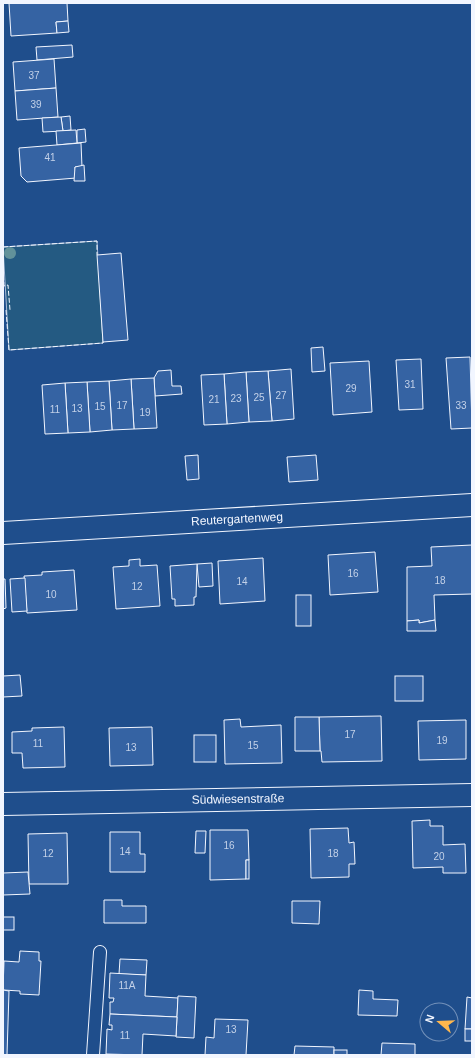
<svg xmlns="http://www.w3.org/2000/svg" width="475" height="1058" font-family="Arial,sans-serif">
<rect width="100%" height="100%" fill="#1f4e8c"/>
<polygon fill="#245a82" stroke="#a8bbd7" points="97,241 103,343 9,350 3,247"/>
<g fill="#3563a3" stroke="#f2f6ff">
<polygon points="9,3 67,3 68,21 56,22 57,33 11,36"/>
<polygon points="68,21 69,32 57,33 56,22"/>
<polygon points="72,45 73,57 37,60 36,47"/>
<polygon points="54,59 56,88 15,91 13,62"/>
<polygon points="56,88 58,117 17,120 15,91"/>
<polygon points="70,116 71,130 63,131 61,117"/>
<polygon points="61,117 63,131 43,132 42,118"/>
<polygon points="85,129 86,142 77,143 77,130"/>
<polygon points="76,130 77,143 57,145 56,131"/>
<polygon points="81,143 82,167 75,167 76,178 27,182 21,176 19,148"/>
<polygon points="84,165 85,181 74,181 75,167"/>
<polygon points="121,253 128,340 103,342 97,255"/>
<polygon points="323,347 325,371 312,372 311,348"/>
<polygon points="470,357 472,428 451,429 446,358"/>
<polygon points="421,359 423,409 399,410 396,360"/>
<polygon points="369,361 372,412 333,415 330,363"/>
<polygon points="291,369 294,419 272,421 268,371"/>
<polygon points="171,370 172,386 181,386 182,394 155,396 154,378 158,371"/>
<polygon points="268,371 272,421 249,422 246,372"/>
<polygon points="246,372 249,422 227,424 224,374"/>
<polygon points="224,374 227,424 204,425 201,375"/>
<polygon points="154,378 157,428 134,429 131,379"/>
<polygon points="131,379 134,429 112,430 109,381"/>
<polygon points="109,381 112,430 90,432 87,382"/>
<polygon points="87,382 90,432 68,433 65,383"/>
<polygon points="65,383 68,433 45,434 42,385"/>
<polygon points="198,455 199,479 187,480 185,456"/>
<polygon points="316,455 318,480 289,482 287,457"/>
<polygon points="472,545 472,594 434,595 435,620 419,623 419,620 407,621 407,567 432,566 431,547"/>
<polygon points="375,552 378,592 330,595 328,555"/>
<polygon points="263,558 265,601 220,604 218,561"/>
<polygon points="140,559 140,566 157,565 160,606 116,609 113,567 129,566 129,560"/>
<polygon points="212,563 213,586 199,587 197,564"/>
<polygon points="197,564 196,597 194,597 194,605 175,606 175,599 172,599 170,566"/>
<polygon points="74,570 77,610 27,613 24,576 42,575 42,572"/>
<polygon points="25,578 27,611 12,612 10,579"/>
<polygon points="3,579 5,579 6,608 3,609"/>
<rect x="296" y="595" width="15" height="31"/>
<polygon points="419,620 419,623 435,620 436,631 407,631 407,621"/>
<polygon points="20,675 22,696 3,697 3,676"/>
<rect x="395" y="676" width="28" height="25"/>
<polygon points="381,716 382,761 322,762 321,751 320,751 319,717"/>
<polygon points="295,717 319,717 320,751 295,751"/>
<polygon points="240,719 241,727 281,725 282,763 225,764 224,720"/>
<polygon points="466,720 466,759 419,760 418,721"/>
<polygon points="64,727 65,767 23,768 22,753 12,753 12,732 32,731 32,728"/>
<polygon points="152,727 153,765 110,766 109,728"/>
<rect x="194" y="735" width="22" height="27"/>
<polygon points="430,820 430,826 443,826 443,845 465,844 466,873 443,873 443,867 413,868 412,821"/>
<polygon points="348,828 349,843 354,842 355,864 349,864 349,877 311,878 310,829"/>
<polygon points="210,830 248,830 249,860 246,860 246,879 210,880"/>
<polygon points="196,831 206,831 205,853 195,853"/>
<polygon points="110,832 140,832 140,854 145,854 145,872 110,872"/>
<polygon points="67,833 68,884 29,884 28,834"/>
<rect x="246" y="860" width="3" height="19"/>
<polygon points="28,872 30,894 3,895 3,873"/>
<polygon points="104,900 122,900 122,906 146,906 146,923 104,923"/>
<polygon points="292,901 320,901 319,924 292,923"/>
<rect x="3" y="917" width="11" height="13"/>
<polygon points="20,951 39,952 39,961 41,961 39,995 20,994 20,991 3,990 4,961 19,962"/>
<polygon points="120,959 147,960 146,975 119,974"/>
<polygon points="110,973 146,975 145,996 178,998 177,1017 110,1014 110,1002 113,1002 114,998 109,998"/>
<polygon points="3,990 9,991 7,1055 3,1055"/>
<polygon points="359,990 373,991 373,999 398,1000 397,1016 358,1015"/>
<polygon points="178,996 196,997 194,1038 176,1037"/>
<polygon points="467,997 472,998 472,1029 465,1029"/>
<polygon points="110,1014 177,1017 176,1036 143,1034 142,1055 106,1054 107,1029 112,1030 112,1025 109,1025"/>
<polygon points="215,1019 248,1020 246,1055 205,1055 206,1037 214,1038"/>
<rect x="465" y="1029" width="7" height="12"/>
<polygon points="382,1043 415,1044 415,1055 381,1055"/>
<polygon points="295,1046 334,1047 334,1055 294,1055"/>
<rect x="334" y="1050" width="13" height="5"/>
</g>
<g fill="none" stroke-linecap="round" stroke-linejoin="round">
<g stroke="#f2f6ff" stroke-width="14">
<polyline id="service" points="93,1055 100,952"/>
</g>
<g stroke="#f2f6ff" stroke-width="24">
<g id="minor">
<polyline points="3,533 472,505"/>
<polyline points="3,804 472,795"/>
</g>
</g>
<use href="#service" stroke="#1f4e8c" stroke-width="12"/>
<use href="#minor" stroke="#1f4e8c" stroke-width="22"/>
<g stroke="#f2f6ff" stroke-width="1" stroke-dasharray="5 2" stroke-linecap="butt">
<polyline points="3,247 97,241 97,255"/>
<polyline points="3,268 4,286 8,285 10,310"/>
<polyline points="6,310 9,350 103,343 103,342"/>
</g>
</g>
<circle fill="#61919a" cx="10" cy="253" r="6"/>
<g text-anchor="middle" stroke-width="3" stroke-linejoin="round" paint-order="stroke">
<g font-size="10" fill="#c3d1e8">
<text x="34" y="79">37</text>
<text x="36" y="108">39</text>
<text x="50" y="161">41</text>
<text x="410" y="388">31</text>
<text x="351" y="392">29</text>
<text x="281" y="399">27</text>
<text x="259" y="401">25</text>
<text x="236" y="402">23</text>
<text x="214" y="403">21</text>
<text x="122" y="409">17</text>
<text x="461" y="409">33</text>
<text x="100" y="410">15</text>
<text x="77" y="412">13</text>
<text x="55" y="413">11</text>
<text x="145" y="416">19</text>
<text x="353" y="577">16</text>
<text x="440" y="584">18</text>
<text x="242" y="585">14</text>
<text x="137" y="590">12</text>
<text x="51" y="598">10</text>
<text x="350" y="738">17</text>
<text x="442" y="744">19</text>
<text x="38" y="747">11</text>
<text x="253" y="749">15</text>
<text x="131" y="751">13</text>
<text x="229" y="849">16</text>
<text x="125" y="855">14</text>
<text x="48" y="857">12</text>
<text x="333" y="857">18</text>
<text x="439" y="860">20</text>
<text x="127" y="989">11A</text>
<text x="231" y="1033">13</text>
<text x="125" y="1039">11</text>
</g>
<g font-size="12" fill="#f2f6ff" stroke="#1f4e8c">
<text transform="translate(237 519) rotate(-3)" y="4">Reutergartenweg</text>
<text transform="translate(238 799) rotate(-1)" y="4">Südwiesenstraße</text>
</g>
</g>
<rect width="475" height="1058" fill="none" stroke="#f2f6ff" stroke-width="8"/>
<g transform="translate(439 1022) rotate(289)"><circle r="19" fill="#1f4e8c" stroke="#7391ba"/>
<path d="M0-3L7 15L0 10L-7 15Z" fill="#ffb74d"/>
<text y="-6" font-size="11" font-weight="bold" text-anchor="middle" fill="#f2f6ff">N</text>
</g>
</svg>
